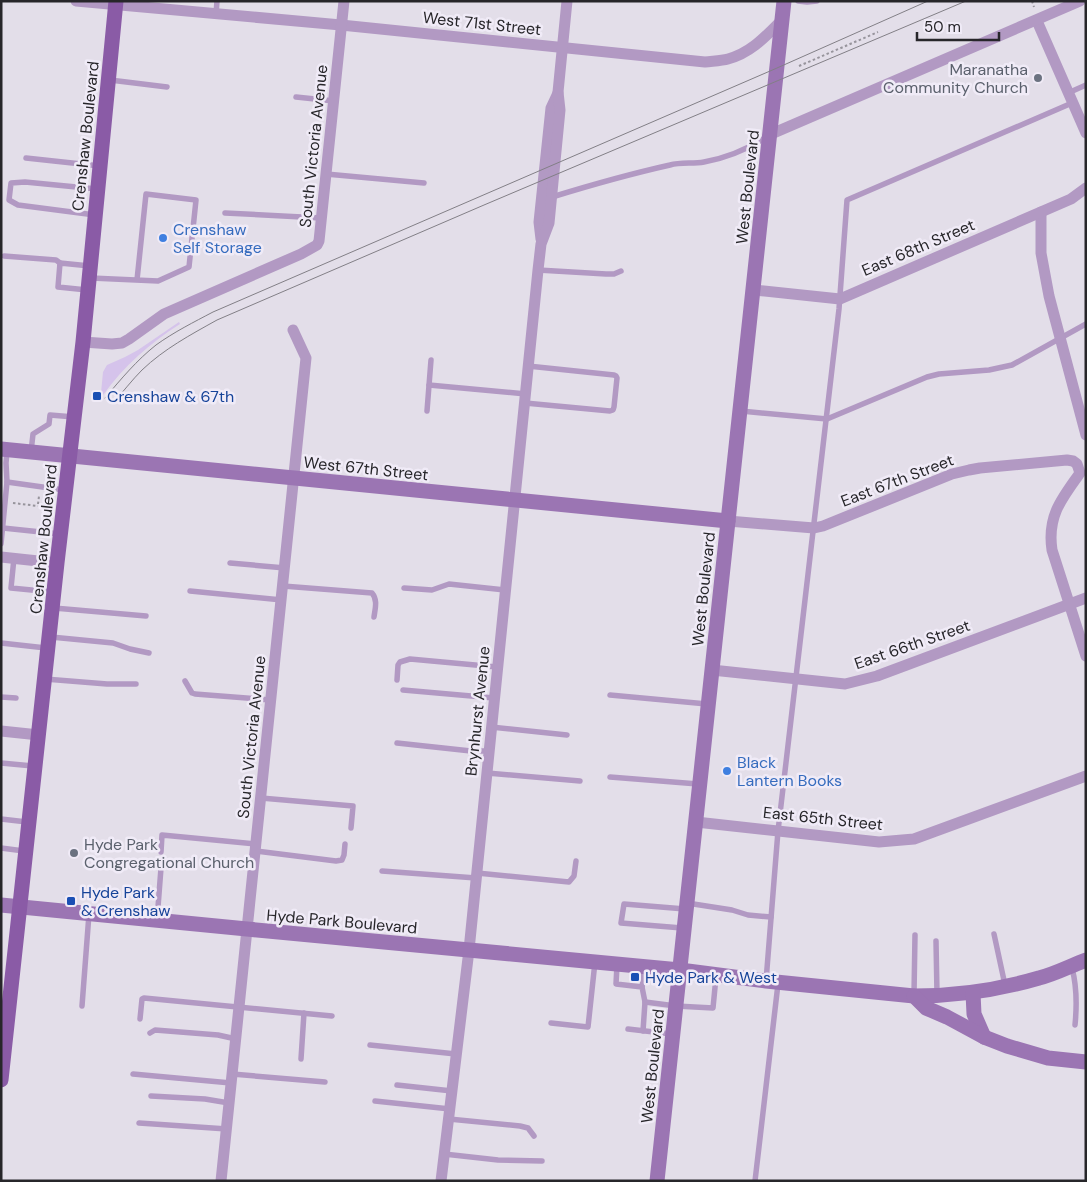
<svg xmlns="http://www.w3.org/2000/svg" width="1087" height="1182" font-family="'DM Sans',sans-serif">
<rect width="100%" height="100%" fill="#e3dee9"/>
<path fill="#d5c3eb" d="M 179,322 L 180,324 C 150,343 124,366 103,395 L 101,393 L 103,372 L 107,365 L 125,357 L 138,350 Z"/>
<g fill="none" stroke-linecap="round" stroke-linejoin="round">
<g stroke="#97949c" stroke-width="2" stroke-dasharray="2.5 2.5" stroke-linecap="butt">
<polyline points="1032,1 1034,7"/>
<polyline points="799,66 878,32"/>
<polyline points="1085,166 1086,166"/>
<polyline points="13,503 38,506"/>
<polyline points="38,504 39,496 40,496"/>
</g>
<g stroke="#b299c3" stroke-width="5.5">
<polyline points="798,1 807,2 817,1"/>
<polyline points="216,14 217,1"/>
<polyline points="110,80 167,87"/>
<polyline points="1068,93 1086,85"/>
<polyline points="296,97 334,101"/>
<polyline points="26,158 100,166"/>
<polyline points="326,174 424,183"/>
<path d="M 552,197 C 591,185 630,174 670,165 C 681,162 693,164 704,162 C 727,158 748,149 768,136"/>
<polyline points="225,213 321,218"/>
<polyline points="95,215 18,205 9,200 11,183 25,182 97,189"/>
<polyline points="4,256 56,260 60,263"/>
<polyline points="538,270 606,274 614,274 621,271"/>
<polyline points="91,278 158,281 189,267 196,200 146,194 137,280"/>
<polyline points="87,290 58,287 60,263 90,266"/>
<polyline points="429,385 526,394"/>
<polyline points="525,403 610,411 613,410 614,407 617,378 616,376 614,375 528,366"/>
<polyline points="427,411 431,360"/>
<polyline points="741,411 827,419 927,377 939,374 989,370 1012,365 1086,324"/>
<polyline points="31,452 33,434 49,424 50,415 74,417"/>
<polyline points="7,482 64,490"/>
<polyline points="3,528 60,534"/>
<polyline points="1,544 7,482 6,463 7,452"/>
<polyline points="14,558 11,588 52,592"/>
<polyline points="230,563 285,568"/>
<path d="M 283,586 L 372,593 C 378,600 375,609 374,617"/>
<polyline points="404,588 432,590 449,584 505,590"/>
<polyline points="190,591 282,600"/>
<polyline points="54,608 146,616"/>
<polyline points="51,637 113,643 130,649 149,653"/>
<polyline points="1,643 46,648"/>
<polyline points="45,679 107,684 136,684"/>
<polyline points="397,680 398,665 400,662 410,659 497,667"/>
<polyline points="185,681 192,693 195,694 271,700"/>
<polyline points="403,690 494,698"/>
<polyline points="610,695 707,704"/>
<polyline points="1,697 16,698"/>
<polyline points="491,727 567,735"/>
<polyline points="397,743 471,751 489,751"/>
<polyline points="1,763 33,766"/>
<polyline points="487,773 580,781"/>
<polyline points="610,777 698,784"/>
<polyline points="261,798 353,806 351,828"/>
<polyline points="1,819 27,822"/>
<polyline points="1,848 24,851"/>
<polyline points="256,851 336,861 342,860 344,855 345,844"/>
<polyline points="161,852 162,835 256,844"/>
<polyline points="382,871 476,878"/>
<polyline points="477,873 569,882 574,876 576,861"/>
<polyline points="687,903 732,910 748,915 771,917"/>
<polyline points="157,920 161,868"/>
<polyline points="682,928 621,923 624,904 685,909"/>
<polyline points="994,934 1005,985"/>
<polyline points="936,941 937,994"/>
<polyline points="617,965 616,984 642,987 645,1002 643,1031"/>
<path d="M 1072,968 C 1077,987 1077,1005 1075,1025"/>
<polyline points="766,981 778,831 839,309 847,200 1072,103"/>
<polyline points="642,987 645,966"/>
<polyline points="914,994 915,935"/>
<polyline points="645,1002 676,1006 713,1008 716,977"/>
<polyline points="82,1006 89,914"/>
<polyline points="140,1019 142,999 144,998 332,1016"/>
<polyline points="551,1023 588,1027 595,962"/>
<polyline points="628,1029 671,1034"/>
<polyline points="150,1033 155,1030 218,1035 236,1039"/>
<polyline points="370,1045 456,1054"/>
<polyline points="301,1059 304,1013"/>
<polyline points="133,1074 231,1083"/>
<polyline points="232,1074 325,1082"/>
<polyline points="397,1085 452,1091"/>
<polyline points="151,1096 205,1099 229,1103"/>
<polyline points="375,1101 450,1109"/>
<polyline points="449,1119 520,1126 528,1128 534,1136"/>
<polyline points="139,1123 227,1129"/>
<polyline points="444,1154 498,1160 542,1161"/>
<polyline points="755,1181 778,984"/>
</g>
<g stroke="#b299c3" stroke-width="11">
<path d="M 76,1 L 341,25 L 705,62 C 713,61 721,61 728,59 C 751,53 766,36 782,20"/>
<polyline points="1037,21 1086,133"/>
<polyline points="769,135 1080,1"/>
<polyline points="1041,212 1041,253 1049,296 1086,435"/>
<polyline points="541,239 539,222 551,108 558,93"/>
<polyline points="754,290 840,299 1071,199 1086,188"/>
<polyline points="83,342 112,344 122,343 129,339 164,314 301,254 317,245 319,241 344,1"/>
<path d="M 728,521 L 814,528 L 823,526 L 952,474 L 969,470 L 980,468 L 1067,460 L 1073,461 L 1077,464 L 1080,473 C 1061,499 1047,517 1052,550 L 1086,656"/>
<polyline points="1,557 57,563"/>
<polyline points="712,670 845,684 877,676 1086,598"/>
<polyline points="1,731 39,735"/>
<polyline points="696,822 879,842 914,839 1086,776"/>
<polyline points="221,1181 306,358 293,330"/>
<polyline points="441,1181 469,950 538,270 541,244 549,223 560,110 558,92 567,1"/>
</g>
<g stroke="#9b75b3" stroke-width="15">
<polyline points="1,449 728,521"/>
<path d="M 1,905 L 247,929 L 680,970 L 766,981 L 914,996 C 956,996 998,990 1039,978 C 1055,974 1070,966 1086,960"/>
<polyline points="973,993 974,1014 984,1037"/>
<polyline points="914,996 926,1008 947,1017 984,1037 1007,1046 1048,1058 1086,1062"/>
<polyline points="657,1181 784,1"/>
</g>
<polyline stroke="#8a5ba6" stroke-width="15" points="1,1080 57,563 83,342 116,1"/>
<g stroke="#827f86" stroke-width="1">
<path d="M 105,398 C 121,379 137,360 156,345 C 174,332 194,322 213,312 L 777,68 L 928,1"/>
<path d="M 113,403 C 123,392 132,380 142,370 C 164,349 190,335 217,320 L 484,205 L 966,1"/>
</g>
</g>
<g fill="#6b7280" stroke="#f0ebf7" stroke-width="2">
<circle cx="1038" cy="78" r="5"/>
<circle cx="74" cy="853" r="5"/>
</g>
<g fill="#3f7fe0" stroke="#f0ebf7" stroke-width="2">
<circle cx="163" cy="238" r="5"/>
<circle cx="727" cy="771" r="5"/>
</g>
<g fill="#1a4fb4" stroke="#f0ebf7" stroke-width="2">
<rect x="92" y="391" width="10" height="10" rx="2.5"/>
<rect x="66" y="896" width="10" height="10" rx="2.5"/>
<rect x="630" y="972" width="10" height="10" rx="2.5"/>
</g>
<g text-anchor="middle" stroke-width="5" stroke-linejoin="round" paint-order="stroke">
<g font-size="16" fill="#27262a" stroke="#f0ebf7">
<text transform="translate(482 23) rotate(6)" y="6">West 71st Street</text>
<text transform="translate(85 136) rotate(-84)" y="6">Crenshaw Boulevard</text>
<text transform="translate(313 146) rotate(-84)" y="6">South Victoria Avenue</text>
<text transform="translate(747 187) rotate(-84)" y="6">West Boulevard</text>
<text transform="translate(918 247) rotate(-23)" y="6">East 68th Street</text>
<text transform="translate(366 468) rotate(6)" y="6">West 67th Street</text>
<text transform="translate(897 480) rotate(-21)" y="6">East 67th Street</text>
<text transform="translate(43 539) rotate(-84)" y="6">Crenshaw Boulevard</text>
<text transform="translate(703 589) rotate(-84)" y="6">West Boulevard</text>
<text transform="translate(912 644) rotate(-19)" y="6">East 66th Street</text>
<text transform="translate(477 711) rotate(-84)" y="6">Brynhurst Avenue</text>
<text transform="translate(251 737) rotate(-84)" y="6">South Victoria Avenue</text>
<text transform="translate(823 818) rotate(6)" y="6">East 65th Street</text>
<text transform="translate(342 921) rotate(5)" y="6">Hyde Park Boulevard</text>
<text transform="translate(652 1066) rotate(-84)" y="6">West Boulevard</text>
</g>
<g font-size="16" fill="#5b616d" stroke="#f0ebf7" text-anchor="end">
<text x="1028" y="75">Maranatha<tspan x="1028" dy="18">Community Church</tspan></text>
<text x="84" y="850" text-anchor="start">Hyde Park<tspan x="84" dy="18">Congregational Church</tspan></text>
</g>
<g font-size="16" fill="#366cbe" stroke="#f0ebf7" text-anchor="start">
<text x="173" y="235">Crenshaw<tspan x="173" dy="18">Self Storage</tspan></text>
<text x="737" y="768">Black<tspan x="737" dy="18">Lantern Books</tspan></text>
</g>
<g font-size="16" fill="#164399" stroke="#f0ebf7" text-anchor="start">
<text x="107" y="402">Crenshaw &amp; 67th</text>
<text x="81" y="898">Hyde Park<tspan x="81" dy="18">&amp; Crenshaw</tspan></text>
<text x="645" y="983">Hyde Park &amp; West</text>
</g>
</g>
<rect width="1087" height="1182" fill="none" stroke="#27262a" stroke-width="5"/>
<path d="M917 32v8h82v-8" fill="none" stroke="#27262a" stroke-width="2.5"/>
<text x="924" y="32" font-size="15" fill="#27262a" stroke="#f0ebf7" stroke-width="4" paint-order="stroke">50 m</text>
</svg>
